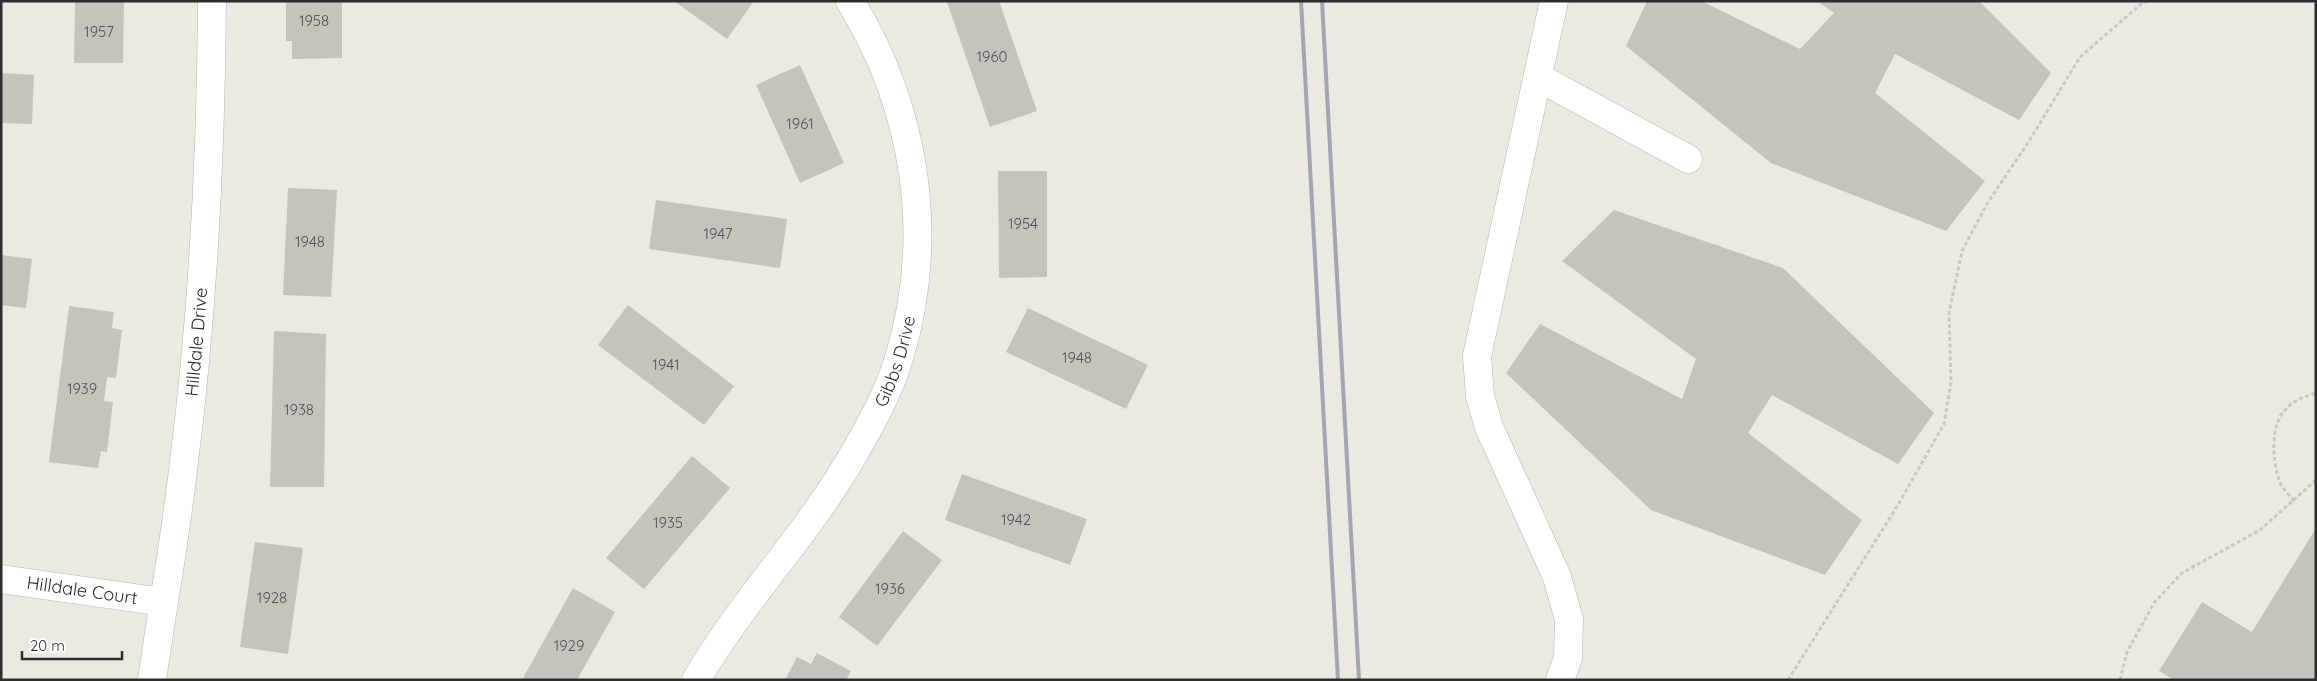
<svg xmlns="http://www.w3.org/2000/svg" width="2317" height="681" font-family="Quicksand,sans-serif">
<rect width="100%" height="100%" fill="#ece9e1"/>
<g fill="#c5c3bc">
<polygon points="75,1 124,1 123,63 74,63"/>
<polygon points="286,1 342,1 342,58 292,59 292,41 286,41"/>
<polygon points="674,1 754,1 727,39"/>
<polygon points="949,1 999,1 1037,111 990,127 947,2"/>
<polygon points="1647,1 1701,1 1800,49 1834,13 1817,1 1979,1 2051,73 2019,120 1895,54 1875,93 1985,181 1946,231 1771,163 1626,46"/>
<polygon points="800,65 844,163 800,183 756,85"/>
<polygon points="1,73 34,75 32,124 1,123"/>
<polygon points="998,171 1047,171 1047,277 999,278"/>
<polygon points="288,188 337,190 331,297 283,295"/>
<polygon points="656,200 787,219 780,268 649,249"/>
<polygon points="1614,210 1783,268 1934,413 1898,464 1772,395 1748,433 1862,520 1825,575 1651,510 1506,373 1540,324 1682,399 1696,359 1562,261"/>
<polygon points="1,255 32,259 26,308 1,305"/>
<polygon points="628,305 734,386 704,425 598,345"/>
<polygon points="69,306 114,312 112,328 122,330 116,378 107,377 104,401 113,402 107,452 101,451 98,468 49,462"/>
<polygon points="1028,308 1148,365 1126,409 1006,352"/>
<polygon points="274,331 326,334 324,487 270,487"/>
<polygon points="692,456 730,488 644,589 606,558"/>
<polygon points="962,474 1087,519 1070,565 945,520"/>
<polygon points="2316,528 2316,680 2174,680 2159,671 2202,602 2252,632"/>
<polygon points="903,531 942,560 877,646 839,617"/>
<polygon points="255,542 303,548 288,654 240,647"/>
<polygon points="573,588 615,612 577,680 522,680"/>
<polygon points="817,653 851,671 846,680 785,680 797,657 811,664"/>
</g>
<g fill="none" stroke-linecap="round" stroke-linejoin="round">
<g stroke="#b4b5bf" stroke-width="29">
<g id="minor">
<polyline points="1554,1 1477,356 1480,396 1489,427 1557,577 1569,619 1568,658 1560,680"/>
<polyline points="1538,77 1688,159"/>
<path id="s1" d="M 1,579 L 163,602"/>
<path id="s2" d="M 152,680 C 162,610 175,540 183,470 C 203,315 211,158 212,1"/>
<path id="s3" d="M 696,680 C 742,601 807,535 852,457 C 870,426 889,392 899,358 C 936,237 916,108 850,1"/>
</g>
</g>
<g stroke="#c8c8c8" stroke-width="3" stroke-dasharray="4 2.5" stroke-linecap="butt">
<path d="M 2294,501 C 2290,495 2282,489 2280,482 C 2272,463 2270,425 2285,410 C 2293,400 2304,397 2316,393"/>
<polyline points="1788,680 1898,505 1944,424 1951,382 1949,313 1962,251 1988,202 2028,143 2080,57 2141,4 2148,1"/>
<polyline points="2120,680 2127,652 2154,603 2182,573 2260,530 2316,480"/>
</g>
<use href="#minor" stroke="#fff" stroke-width="28"/>
<g stroke="#a4a4b4" stroke-width="4">
<polyline points="1301,1 1338,680"/>
<polyline points="1322,1 1359,680"/>
</g>
</g>
<g text-anchor="middle" stroke-width="5" stroke-linejoin="round" paint-order="stroke">
<g font-size="15" fill="#535251">
<text x="314" y="26">1958</text>
<text x="99" y="37">1957</text>
<text x="992" y="62">1960</text>
<text x="800" y="129">1961</text>
<text x="1023" y="229">1954</text>
<text x="718" y="239">1947</text>
<text x="310" y="247">1948</text>
<text x="1077" y="363">1948</text>
<text x="666" y="370">1941</text>
<text x="82" y="394">1939</text>
<text x="299" y="415">1938</text>
<text x="1016" y="525">1942</text>
<text x="668" y="528">1935</text>
<text x="890" y="594">1936</text>
<text x="272" y="603">1928</text>
<text x="569" y="651">1929</text>
</g>
<g font-size="18" fill="#2d2d2d" stroke="#fff">
<text dy="6" stroke="none"><textPath href="#s2" startOffset="341">Hilldale Drive</textPath></text>
<text dy="6" stroke="none"><textPath href="#s3" startOffset="378">Gibbs Drive</textPath></text>
<text dy="6" stroke="none"><textPath href="#s1" startOffset="82">Hilldale Court</textPath></text>
</g>
</g>
<rect width="2317" height="681" fill="none" stroke="#2d2d2d" stroke-width="5"/>
<path d="M22 651v8h100v-8" fill="none" stroke="#2d2d2d" stroke-width="2.5"/>
<text x="30" y="651" font-size="15" fill="#2d2d2d" stroke="#ffffff" stroke-width="4" paint-order="stroke">20 m</text>
</svg>
